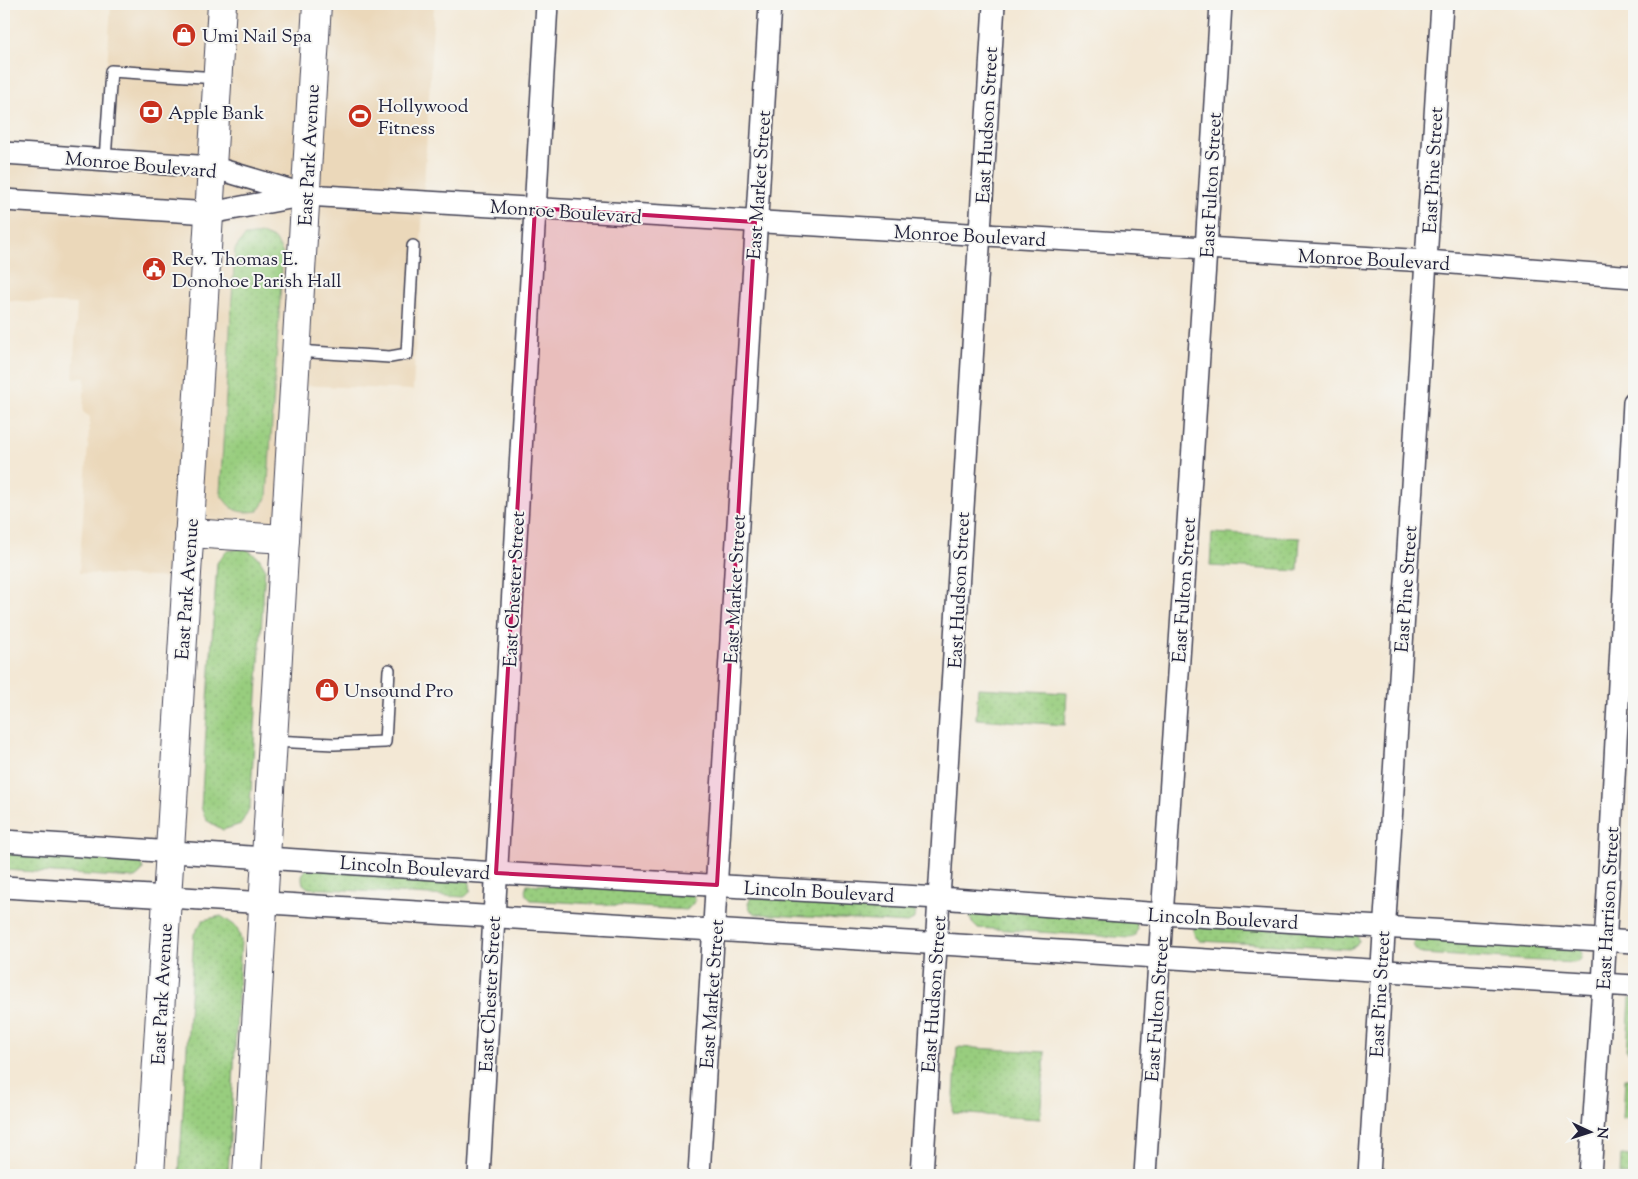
<svg xmlns="http://www.w3.org/2000/svg" width="1638" height="1179" font-family="'Sorts Mill Goudy',serif">
<defs>
<pattern id="grass-dots" width="8" height="8" patternUnits="userSpaceOnUse" patternTransform="scale(1.25)"><rect width="8" height="8" fill="#98cd7e"/><path d="M2 2h.1M6 6h.1" fill="none" stroke="#83b06e" stroke-width="1.8" stroke-linecap="round"/></pattern>
</defs>
<rect width="100%" height="100%" fill="#f6f6f2"/>
<filter id="ink" filterUnits="userSpaceOnUse"><feTurbulence type="fractalNoise" baseFrequency=".02" numOctaves="2"/><feDisplacementMap in="SourceGraphic" scale="10" xChannelSelector="R" yChannelSelector="G"/><feConvolveMatrix kernelMatrix="1 2 1 2 8 2 1 2 1" color-interpolation-filters="sRGB"/></filter>
<filter id="wash" filterUnits="userSpaceOnUse"><feTurbulence type="fractalNoise" baseFrequency=".0096" numOctaves="4" result="noise"/><feDisplacementMap in="SourceGraphic" scale="20" xChannelSelector="R" yChannelSelector="G"/><feGaussianBlur stdDeviation="1.12" result="paint"/><feColorMatrix in="noise" values="0 0 0 0 0 0 0 0 0 0 0 0 0 0 0 0 0 1.4 0 .05"/><feComposite in="paint" operator="in"/></filter>
<g filter="url(#wash)">
<rect width="100%" height="100%" fill="#f3e8d5"/>
<polygon fill="#ebd8ba" points="111,4 434,4 413,390 297,385 288,542 193,536 189,579 79,573 90,417 83,412 85,378 73,378 77,304 4,300 4,142 102,148"/>
<g fill="url(#grass-dots)" stroke="#5d785c">
<path d="M 262,234 L 276,240 L 283,254 L 267,497 L 258,511 C 237,514 231,511 220,493 L 235,249 L 245,236 Z"/>
<polygon points="1212,533 1300,538 1298,571 1210,566"/>
<polygon points="245,548 259,558 265,568 250,807 241,824 223,830 206,820 201,807 217,563 226,551"/>
<polygon points="978,688 1067,693 1065,725 976,719"/>
<polygon points="4,850 135,858 140,861 143,869 140,874 135,878 4,870"/>
<path d="M 308,868 L 469,881 C 472,889 471,893 464,897 L 308,888 L 303,884 C 301,876 302,873 308,868 Z"/>
<path d="M 527,884 L 693,894 L 695,901 L 687,910 L 531,900 C 525,895 524,892 527,884 Z"/>
<polygon points="751,897 913,907 916,913 913,920 908,923 756,914 750,910 748,904"/>
<polygon points="974,909 1136,922 1137,929 1135,935 1130,938 977,928 972,923 970,917"/>
<polygon points="221,916 237,927 241,940 228,1175 179,1175 194,934 203,920"/>
<path d="M 1195,925 L 1357,933 L 1359,941 L 1356,946 L 1349,949 L 1200,941 C 1194,936 1192,933 1195,925 Z"/>
<polygon points="1415,939 1580,948 1582,955 1580,961 1574,963 1422,954 1416,950 1413,945"/>
<polygon points="1630,998 1634,998 1634,1052 1627,1051"/>
<polygon points="957,1047 1045,1052 1040,1119 953,1113"/>
<polygon points="1625,1079 1634,1079 1634,1119 1623,1118"/>
<polygon points="1621,1155 1634,1156 1634,1175 1620,1175"/>
</g>
</g>
<g filter="url(#ink)">
<g fill="none" stroke-linecap="round" stroke-linejoin="round">
<g stroke="#414052" stroke-width="14">
<g id="service">
<polyline points="105,160 111,71 217,78"/>
<polyline points="296,351 390,357 407,354 413,246"/>
<polyline points="273,741 334,744 385,742 389,670"/>
</g>
</g>
<g stroke="#414052" stroke-width="24">
<g id="minor">
<polyline points="4,153 212,167 306,195 210,213 4,200"/>
<polyline points="306,195 1427,261 1634,277"/>
<polyline points="4,841 496,873 939,898 1162,914 1634,942"/>
<polyline points="4,887 1634,986"/>
<polyline points="479,1175 547,4"/>
<path d="M 699,1175 C 725,785 743,394 770,4"/>
<polyline points="922,1175 994,4"/>
<polyline points="1145,1175 1206,249 1221,4"/>
<polyline points="1369,1175 1442,4"/>
<polyline points="1590,1175 1603,985 1634,402"/>
</g>
</g>
<g stroke="#414052" stroke-width="30">
<g id="trunk">
<polyline points="189,533 285,539"/>
<polyline points="150,1175 222,4"/>
<polyline points="247,1175 317,4"/>
</g>
</g>
<use href="#service" stroke="#fff" stroke-width="11"/>
<use href="#minor" stroke="#fff" stroke-width="21"/>
<use href="#trunk" stroke="#fff" stroke-width="28"/>
</g>
</g>
<path fill="#c2185b" fill-opacity="0.2" stroke="#c2185b" stroke-width="4" stroke-linejoin="round" d="M 535,208 L 755,222 L 717,885 L 496,873 Z"/>
<defs>
<g id="shop-disc" transform="scale(1.25)"><circle r="9.5" fill="#c8321e" stroke="#f6f6f2"/><path d="M-5-2.5h2.3a2.7 3.5 0 0 1 5.4 0H5L5.5 6h-11ZM-1.5-2.5h3a1.5 2.3 0 0 0-3 0Z" fill="#fff"/></g>
<g id="bank-disc" transform="scale(1.25)"><circle r="9.5" fill="#c8321e" stroke="#f6f6f2"/><path d="M-6-4H6V4H-6ZM0-2.3a2.3 2.3 0 1 0 0 4.6a2.3 2.3 0 1 0 0-4.6Z" fill="#fff"/></g>
<g id="stadium-disc" transform="scale(1.25)"><circle r="9.5" fill="#c8321e" stroke="#f6f6f2"/><path d="M0-5a6.5 5 0 1 0 0 10a6.5 5 0 1 0 0-10ZM-3.5-1.8h7v3.6h-7Z" fill="#fff"/></g>
<g id="civic-disc" transform="scale(1.25)"><circle r="9.5" fill="#c8321e" stroke="#f6f6f2"/><path d="M-.6-6.5H3V-4.5H.6V-3L4-1V1h2V6H-6V1h2V-1L-.6-3ZM-1.2 2.5V6h2.4V2.5Z" fill="#fff"/></g>
</defs>
<g fill-rule="evenodd">
<use href="#shop-disc" x="184" y="35"/>
<use href="#bank-disc" x="151" y="112"/>
<use href="#stadium-disc" x="360" y="116"/>
<use href="#civic-disc" x="154" y="269"/>
<use href="#shop-disc" x="327" y="690"/>
</g>
<g text-anchor="middle" stroke-width="4" stroke-linejoin="round" paint-order="stroke">
<g font-size="19" fill="#22223b" stroke="#f6f6f2" text-anchor="start">
<text x="202" y="42">Umi Nail Spa</text>
<text x="378" y="112">Hollywood<tspan x="378" dy="22">Fitness</tspan></text>
<text x="168" y="119">Apple Bank</text>
<text x="172" y="265">Rev. Thomas E.<tspan x="172" dy="22">Donohoe Parish Hall</tspan></text>
<text x="344" y="697">Unsound Pro</text>
</g>
<g font-size="19" fill="#22223b" stroke="#f6f6f2">
<text transform="translate(986 125) rotate(-87)" y="7">East Hudson Street</text>
<text transform="translate(308 155) rotate(-87)" y="7">East Park Avenue</text>
<text transform="translate(141 164) rotate(5)" y="7">Monroe Boulevard</text>
<text transform="translate(1432 170) rotate(-87)" y="7">East Pine Street</text>
<text transform="translate(758 185) rotate(-86)" y="7">East Market Street</text>
<text transform="translate(1210 185) rotate(-87)" y="7">East Fulton Street</text>
<text transform="translate(566 211) rotate(4)" y="7">Monroe Boulevard</text>
<text transform="translate(970 235) rotate(3)" y="7">Monroe Boulevard</text>
<text transform="translate(1374 259) rotate(3)" y="7">Monroe Boulevard</text>
<text transform="translate(186 589) rotate(-86)" y="7">East Park Avenue</text>
<text transform="translate(513 589) rotate(-87)" y="7">East Chester Street</text>
<text transform="translate(734 589) rotate(-87)" y="7">East Market Street</text>
<text transform="translate(1405 589) rotate(-86)" y="7">East Pine Street</text>
<text transform="translate(958 590) rotate(-87)" y="7">East Hudson Street</text>
<text transform="translate(1183 590) rotate(-86)" y="7">East Fulton Street</text>
<text transform="translate(415 867) rotate(4)" y="7">Lincoln Boulevard</text>
<text transform="translate(819 891) rotate(3)" y="7">Lincoln Boulevard</text>
<text transform="translate(1607 908) rotate(-87)" y="7">East Harrison Street</text>
<text transform="translate(1223 918) rotate(3)" y="7">Lincoln Boulevard</text>
<text transform="translate(161 994) rotate(-87)" y="7">East Park Avenue</text>
<text transform="translate(489 994) rotate(-87)" y="7">East Chester Street</text>
<text transform="translate(711 994) rotate(-86)" y="7">East Market Street</text>
<text transform="translate(933 994) rotate(-86)" y="7">East Hudson Street</text>
<text transform="translate(1379 994) rotate(-87)" y="7">East Pine Street</text>
<text transform="translate(1156 1009) rotate(-86)" y="7">East Fulton Street</text>
</g>
</g>
<rect width="1638" height="1179" fill="none" stroke="#f6f6f2" stroke-width="20"/>
<g transform="translate(1590 1132) rotate(94)" stroke="#f6f6f2" stroke-width="4" paint-order="stroke">
<path d="M0-4L9 19L0 12L-9 19Z" fill="#22223b"/>
<text y="-8" font-size="14" font-weight="bold" text-anchor="middle" fill="#22223b">N</text>
</g>
</svg>
